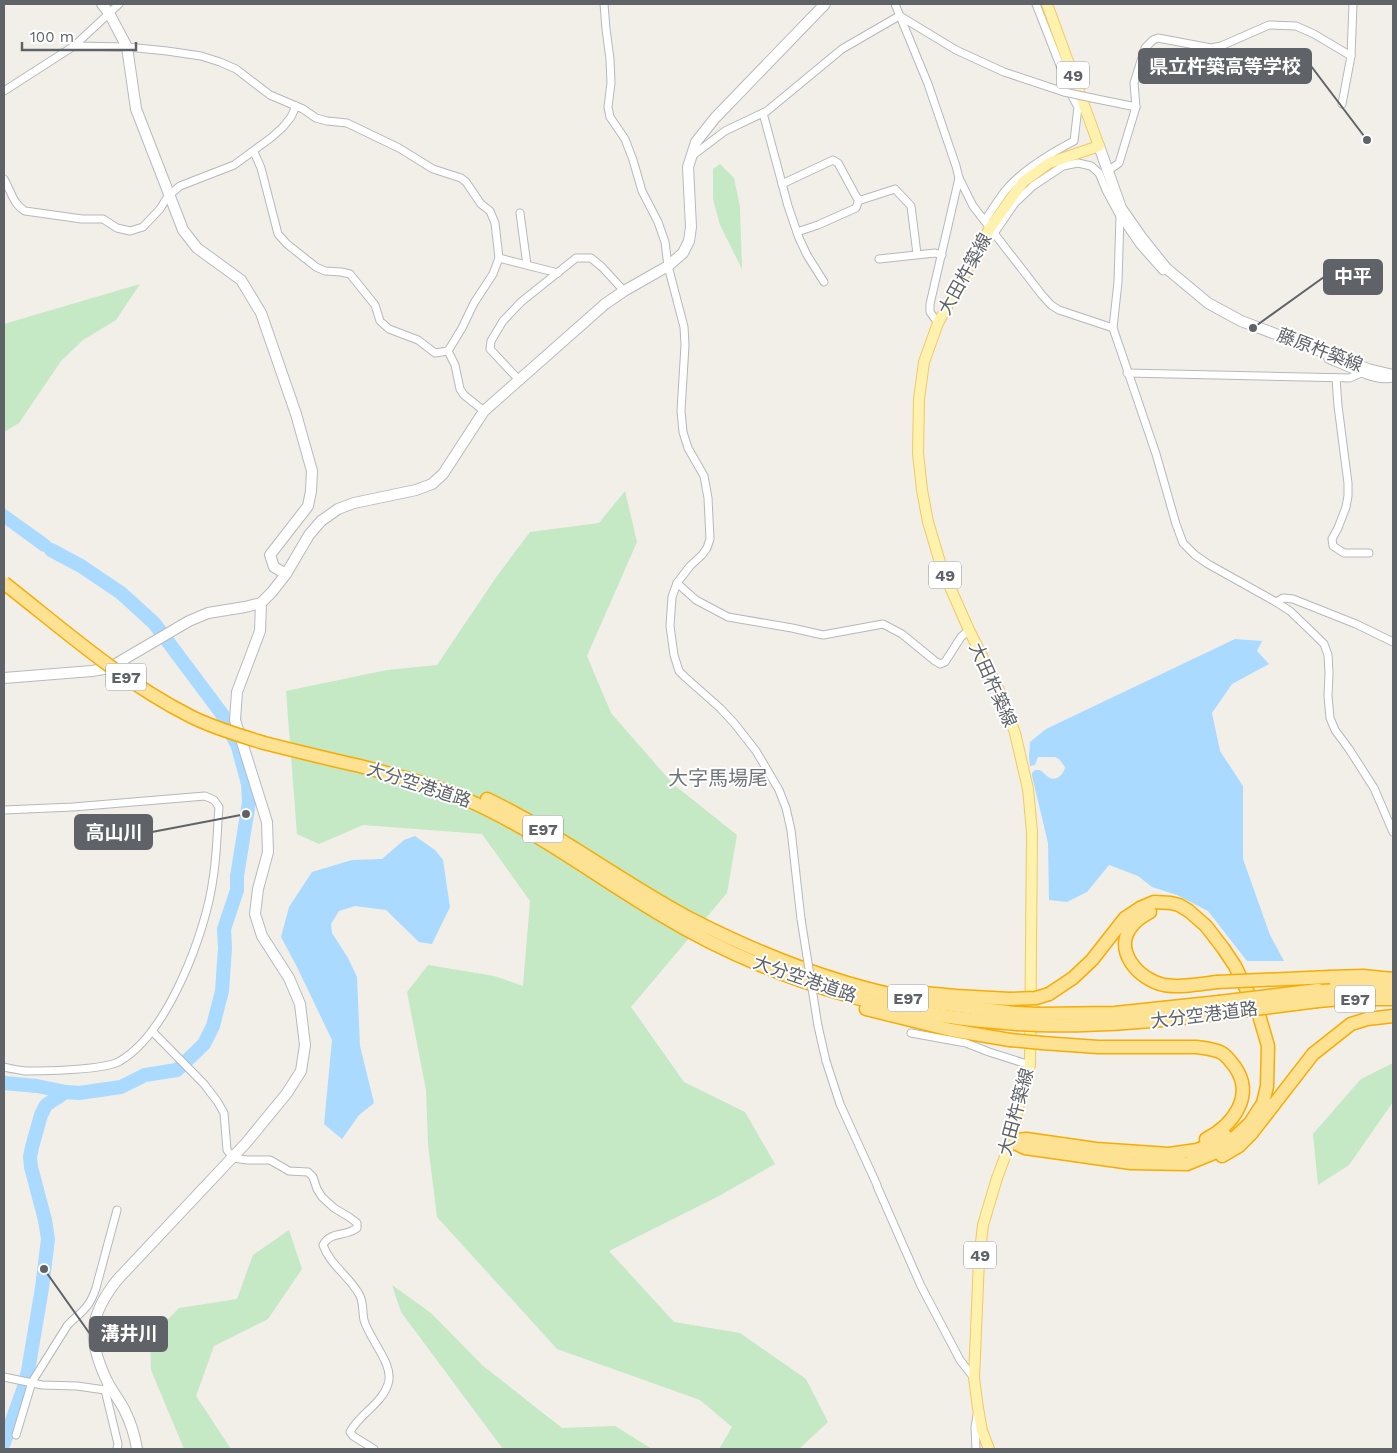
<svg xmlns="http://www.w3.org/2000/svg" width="1397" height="1453" font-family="'Work Sans','Noto Sans JP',sans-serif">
<rect width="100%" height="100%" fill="#f1efe8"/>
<g fill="#c5e8c5">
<polygon points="720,164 734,178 740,207 742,269 720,225 713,199 713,169"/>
<polygon points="140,284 116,320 83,340 61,361 19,423 4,432 4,324"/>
<polygon points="625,491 637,542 587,656 611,713 673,784 737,835 727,893 631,1007 684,1082 745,1112 775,1164 719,1196 609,1251 674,1322 740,1333 806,1379 828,1422 799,1449 719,1449 732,1427 700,1400 557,1349 437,1217 428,1144 426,1090 407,992 428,965 494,976 523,986 530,901 482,834 363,825 319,844 297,834 286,691 387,670 437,665 497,576 530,532 599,523"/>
<polygon points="1393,1063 1393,1102 1349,1165 1318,1185 1313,1134 1361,1079"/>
<polygon points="289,1230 302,1269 268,1319 214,1346 196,1396 231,1449 184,1449 151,1370 150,1337 179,1308 237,1299 253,1255"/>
<polygon points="392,1285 431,1313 482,1365 562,1428 615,1426 652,1449 503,1449 401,1312"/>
</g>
<g fill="#aadaff">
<polygon points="4,508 46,538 76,563 41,551 4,524"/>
<path d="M 1235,639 L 1262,641 L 1257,651 L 1269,664 L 1232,684 L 1212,713 L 1220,751 L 1243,786 L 1243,859 L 1270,935 L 1284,961 L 1247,961 L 1208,911 L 1177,895 L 1152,887 L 1138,876 L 1109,865 L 1087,892 L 1067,902 L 1049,900 L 1048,843 L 1032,776 L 1032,773 L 1035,770 L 1040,770 C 1043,772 1046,776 1050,778 C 1057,781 1064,774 1065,767 L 1059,759 L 1055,757 L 1038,757 L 1035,765 L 1030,766 L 1029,757 L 1030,742 L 1046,729 Z"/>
<polygon points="415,836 435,850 443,860 450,907 432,944 419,942 386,910 355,906 339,911 331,924 332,933 348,958 357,977 360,1046 374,1103 359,1115 342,1139 324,1124 332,1040 297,967 281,937 289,907 312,872 352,860 382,859 404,840"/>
</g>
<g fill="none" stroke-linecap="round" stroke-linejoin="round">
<g stroke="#aadaff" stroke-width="14">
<polyline points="4,1083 37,1086 66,1092 79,1093 121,1087 145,1075 177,1070 204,1044 213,1026 222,991 225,948 224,929 237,890 237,876 249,802 248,784 238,747 222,714 154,623 121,593 81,566 51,550"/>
<polyline points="4,1443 24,1387 28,1371 42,1288 48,1239 45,1220 31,1167 30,1157 32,1147 41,1115 46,1105 66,1092"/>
</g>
<g stroke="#b5b8bc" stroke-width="9">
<g id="street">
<polyline points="604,4 606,29 610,59 611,83 608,107 610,117 625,139 633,160 642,191 658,222 665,242 668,266 684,327 685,345 681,411 683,432 688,448 704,476 708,498 710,539 707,548 702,555 690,566 677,583 672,597 670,626 674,655 679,671 685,677 720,708 734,723 756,751 779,790 786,808 791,830 801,919"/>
<polyline points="895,4 928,84 956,166 959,178 973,206 1042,295 1051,305 1059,310 1113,328"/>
<polyline points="900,16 956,50 1004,72 1064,92"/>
<polyline points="74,46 127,47 167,51 201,56 220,62 236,69 270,95 303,109 316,118 327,121 347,123 399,148 433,169 461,178 466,182 481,204 490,211 495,223 499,258 493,274 474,303 462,328 448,351 435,353 418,340 389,329 380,321 375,305 350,274 341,272 325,271 316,267 287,244 278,234 261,168 254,152"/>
<polyline points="4,91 74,46 119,4"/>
<polyline points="1092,98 1136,107"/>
<polyline points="1342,104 1351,56 1353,4"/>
<polyline points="763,113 788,206 799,238 807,255 824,282"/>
<polyline points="692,156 725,131 767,111 842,49 899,16"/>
<polyline points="1108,171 1119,163 1136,107 1134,83 1145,48 1153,40 1158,38 1211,48 1221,46 1269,25 1296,26 1314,34 1351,56"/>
<path d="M 4,179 C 11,191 13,204 25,211 L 82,219 L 103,219 L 117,228 L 130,231 L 143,227 L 160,209 L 168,196 L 180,186 L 234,165 L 272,137 L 283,127 L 291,117 L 296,106"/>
<polyline points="782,184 833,160 838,163 857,198 861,200 895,189 911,206 917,254"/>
<polyline points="1121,208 1120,216 1118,282 1113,328 1156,454 1176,524 1183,543 1195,555 1208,564 1276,602 1290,611 1314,634 1324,644 1328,655 1329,673 1328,696 1330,718 1335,730 1349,749 1374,788 1393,832"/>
<polyline points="520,213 527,265"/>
<path d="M 985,220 C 992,210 998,200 1005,191 C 1021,171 1051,153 1074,141 L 1078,107 L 1072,96 L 1036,4"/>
<polyline points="797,232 818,225 856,208 859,199"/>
<polyline points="995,232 1015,203 1033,186 1063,166 1078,163 1091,166 1099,173 1106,190 1120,216 1140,245 1163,271"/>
<polyline points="499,258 558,273"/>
<polyline points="879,259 935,253 942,255"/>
<polyline points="938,323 930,312 930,304 959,178"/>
<polyline points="448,351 455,365 460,389 464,395 484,411"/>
<path d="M 1328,359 C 1343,365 1377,383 1393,378"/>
<polyline points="1127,373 1350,378 1361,373"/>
<polyline points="1336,378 1338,406 1348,483 1348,496 1346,507 1338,528 1332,539 1333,546 1344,553 1369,553"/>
<polyline points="519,380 490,349 491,341 503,321 521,302 576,258 591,258 602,267 624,291"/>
<polyline points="677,583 696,600 728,617 792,628 823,635 883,624 902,634 935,661 940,664 945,662 961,637 969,630"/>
<polyline points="1276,602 1283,598 1293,599 1356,624 1393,642"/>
<path d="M 4,810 L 73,807 L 205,796 L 214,800 L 219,807 C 217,830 217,855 213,879 C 206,932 168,1033 120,1061 C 106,1070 45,1071 26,1071 C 19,1070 11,1069 4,1067"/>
<polyline points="818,1026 826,1061 840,1104 877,1185 877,1186 921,1286 960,1360 974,1378"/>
<path d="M 152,1031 L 204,1084 L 217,1101 L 224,1113 L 227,1150 L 233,1158 L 247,1160 L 270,1160 L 289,1171 L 308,1172 L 313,1177 L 317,1189 L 322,1197 L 334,1208 L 349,1217 L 357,1223 L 357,1228 C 346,1237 330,1231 323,1245 C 330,1265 349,1276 359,1294 C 364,1302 362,1312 364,1320 C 369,1339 395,1365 388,1384 C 382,1404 359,1414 350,1432 L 353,1436 L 374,1449"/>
<polyline points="911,1033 966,1043 989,1052 1030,1065"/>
<polyline points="4,1377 42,1385 77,1386 105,1390"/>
<polyline points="107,1386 105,1390 118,1444 117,1449"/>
<path d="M 16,1435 L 32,1382 L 67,1326 C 73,1319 81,1314 87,1306 C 91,1301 94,1294 96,1288 L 117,1210"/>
<polyline points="976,1449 975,1427 977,1415"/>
</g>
</g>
<g stroke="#b6babf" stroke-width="12">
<g id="secondary">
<polyline points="102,4 109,13 127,47 136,109 183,230 197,248 241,280 261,313 296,414 312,471 311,491 308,506 270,555 274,567 286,574"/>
<polyline points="1099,146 1121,208 1142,238 1166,268 1208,303 1241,321 1368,369 1393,375"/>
<polyline points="4,678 92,671 109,668 189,621 208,613 245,607 261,603 272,592 286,574 309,535 321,521 338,509 354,503 416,490 432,484 443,474 484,411 605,304 624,291 668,266 683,253 689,241 691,227 688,167 696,142 715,118 825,4"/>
<path d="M 137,1449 C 135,1436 130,1421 124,1409 C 119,1400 113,1392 108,1383 C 87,1340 88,1316 118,1279 L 246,1143 L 287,1093 L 301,1071 L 305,1045 L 300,1004 L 289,978 L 262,936 L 255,914 L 258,889 L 268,852 L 267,822 L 235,720 L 237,692 L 260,631 L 261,603"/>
</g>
</g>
<g stroke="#f2c960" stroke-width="12">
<polyline id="primary" points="989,1449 982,1431 978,1408 974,1378 979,1260 983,1225 997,1178 1011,1141 1020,1099 1030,1065 1032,832 1028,789 1015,733 998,688 969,630 942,569 928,522 922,490 918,453 919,399 924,362 938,323 990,228 1023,182 1049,163 1099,146 1047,4"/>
</g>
<g stroke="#f9ab00" stroke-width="15">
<g id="highway">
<path d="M 264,743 C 296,751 328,759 360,766 C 398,776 437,785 472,802 C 538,832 596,876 658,913 C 743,965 845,1002 944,1016 C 968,1020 993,1022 1017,1024"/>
<path d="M 487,799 C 558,833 620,881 689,918 C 765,957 846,989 931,1002 C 960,1007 989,1010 1018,1013"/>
<path d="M 1150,912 C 1143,916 1137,919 1132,926 C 1112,950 1139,980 1164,985 C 1181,988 1200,984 1217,982"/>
<polyline points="1330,977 1363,976 1393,979"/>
<polyline points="1318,990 1339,988 1393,987"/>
<polyline points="924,993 956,996 1010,999"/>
<polyline points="1318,1001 1342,999 1393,999"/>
<polyline points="866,1009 951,1030 1010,1040"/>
<polyline points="1039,1014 1115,1013 1219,1002"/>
<path d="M 1038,1025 C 1101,1027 1162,1021 1224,1013"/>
<path d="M 1042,1043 L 1098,1047 L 1196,1047 C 1204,1048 1215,1049 1222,1053 C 1227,1056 1232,1063 1235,1067 C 1255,1096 1233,1125 1206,1139"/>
<polyline points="1011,1141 1025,1148 1131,1163 1187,1164 1214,1153 1233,1139 1250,1123 1263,1103 1267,1086 1268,1046 1259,1015 1235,966 1223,948 1206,926 1189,911 1179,905 1171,903 1154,902 1140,908 1125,918 1092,960 1073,978 1049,994"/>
<polyline points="1011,1141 1026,1139 1096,1149 1169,1154 1197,1150 1216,1142 1226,1136"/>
<polyline points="1222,1156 1239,1146 1251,1134 1313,1054 1351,1024 1367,1019 1393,1016"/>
</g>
</g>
<use href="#street" stroke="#fff" stroke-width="7"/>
<use href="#secondary" stroke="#fff" stroke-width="10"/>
<use href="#primary" stroke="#fff2af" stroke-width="10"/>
<use href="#highway" stroke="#fde293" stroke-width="12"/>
<g stroke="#b5b8bc" stroke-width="9" stroke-linecap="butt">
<g id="street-bridge">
<polyline points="1064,92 1092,98"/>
<polyline points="801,919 818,1026"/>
</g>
</g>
<g stroke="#f9ab00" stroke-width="15" stroke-linecap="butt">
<g id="highway-bridge">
<path d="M 4,583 C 64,630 121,681 190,716 C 213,728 239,735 264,743"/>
<polyline points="1217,982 1330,977"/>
<polyline points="1010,999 1036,998 1049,994"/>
<polyline points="1219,1002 1318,990"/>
<polyline points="1018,1013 1039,1014"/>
<polyline points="1224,1013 1318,1001"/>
<polyline points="1017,1024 1038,1025"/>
<polyline points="1010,1040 1042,1043"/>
</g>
</g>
<use href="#street-bridge" stroke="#fff" stroke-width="7"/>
<use href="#highway-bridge" stroke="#fde293" stroke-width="12"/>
</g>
<g text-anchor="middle" stroke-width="4" stroke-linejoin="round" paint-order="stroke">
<g fill="#fff" stroke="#8f9295" stroke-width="1">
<rect x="1057" y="61.5" width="32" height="27" rx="4"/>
<rect x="929" y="561.5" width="32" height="27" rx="4"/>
<rect x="106" y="663.5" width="40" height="27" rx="4"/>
<rect x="523" y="815.5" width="40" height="27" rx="4"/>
<rect x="888" y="984.5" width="40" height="27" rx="4"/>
<rect x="1335" y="985.5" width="40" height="27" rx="4"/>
<rect x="964" y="1241.5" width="32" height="27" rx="4"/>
</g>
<g font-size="16" font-weight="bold" fill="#5f6368">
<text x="1073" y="81">49</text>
<text x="945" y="581">49</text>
<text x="126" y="683">E97</text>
<text x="543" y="835">E97</text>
<text x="908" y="1004">E97</text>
<text x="1355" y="1005">E97</text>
<text x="980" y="1261">49</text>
</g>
<g font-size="18" fill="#5f6368" stroke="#fff">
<text transform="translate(965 274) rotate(-61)" y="6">大田杵築線</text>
<text transform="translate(1320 350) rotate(21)" y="6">藤原杵築線</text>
<text transform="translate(993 685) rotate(66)" y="6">大田杵築線</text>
<text transform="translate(419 785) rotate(18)" y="6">大分空港道路</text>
<text transform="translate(805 979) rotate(19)" y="6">大分空港道路</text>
<text transform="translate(1204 1015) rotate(-7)" y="6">大分空港道路</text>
<text transform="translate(1016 1112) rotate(-75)" y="6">大田杵築線</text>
</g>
<g font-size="20" fill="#70757a" stroke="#fff">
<text x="718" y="785">大字馬場尾</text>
</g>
</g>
<path fill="none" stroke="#5f6368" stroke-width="2" d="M1367 140L1311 66M1253 328L1324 277M246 814L152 832M44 1269L90 1334"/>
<g fill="#5f6368" stroke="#fff" stroke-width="2">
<circle cx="1367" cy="140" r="5"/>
<circle cx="1253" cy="328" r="5"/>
<circle cx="246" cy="814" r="5"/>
<circle cx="44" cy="1269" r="5"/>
</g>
<g fill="#5f6368" stroke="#5f6368" stroke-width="2">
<rect x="1139" y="49" width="172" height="34" rx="5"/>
<rect x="1324" y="260" width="58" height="34" rx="5"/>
<rect x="75" y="815" width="77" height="34" rx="5"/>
<rect x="90" y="1317" width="77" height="34" rx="5"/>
</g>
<g font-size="19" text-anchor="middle" font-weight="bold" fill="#fff">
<text x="1225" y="73">県立杵築高等学校</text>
<text x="1353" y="283">中平</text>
<text x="114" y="839">高山川</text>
<text x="129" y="1340">溝井川</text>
</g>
<rect width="1397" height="1453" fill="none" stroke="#5f6368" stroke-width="10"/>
<path d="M22 42v8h114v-8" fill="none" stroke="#5f6368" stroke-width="2.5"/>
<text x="30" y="42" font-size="15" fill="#5f6368" stroke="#ffffff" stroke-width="4" paint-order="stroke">100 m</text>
</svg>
